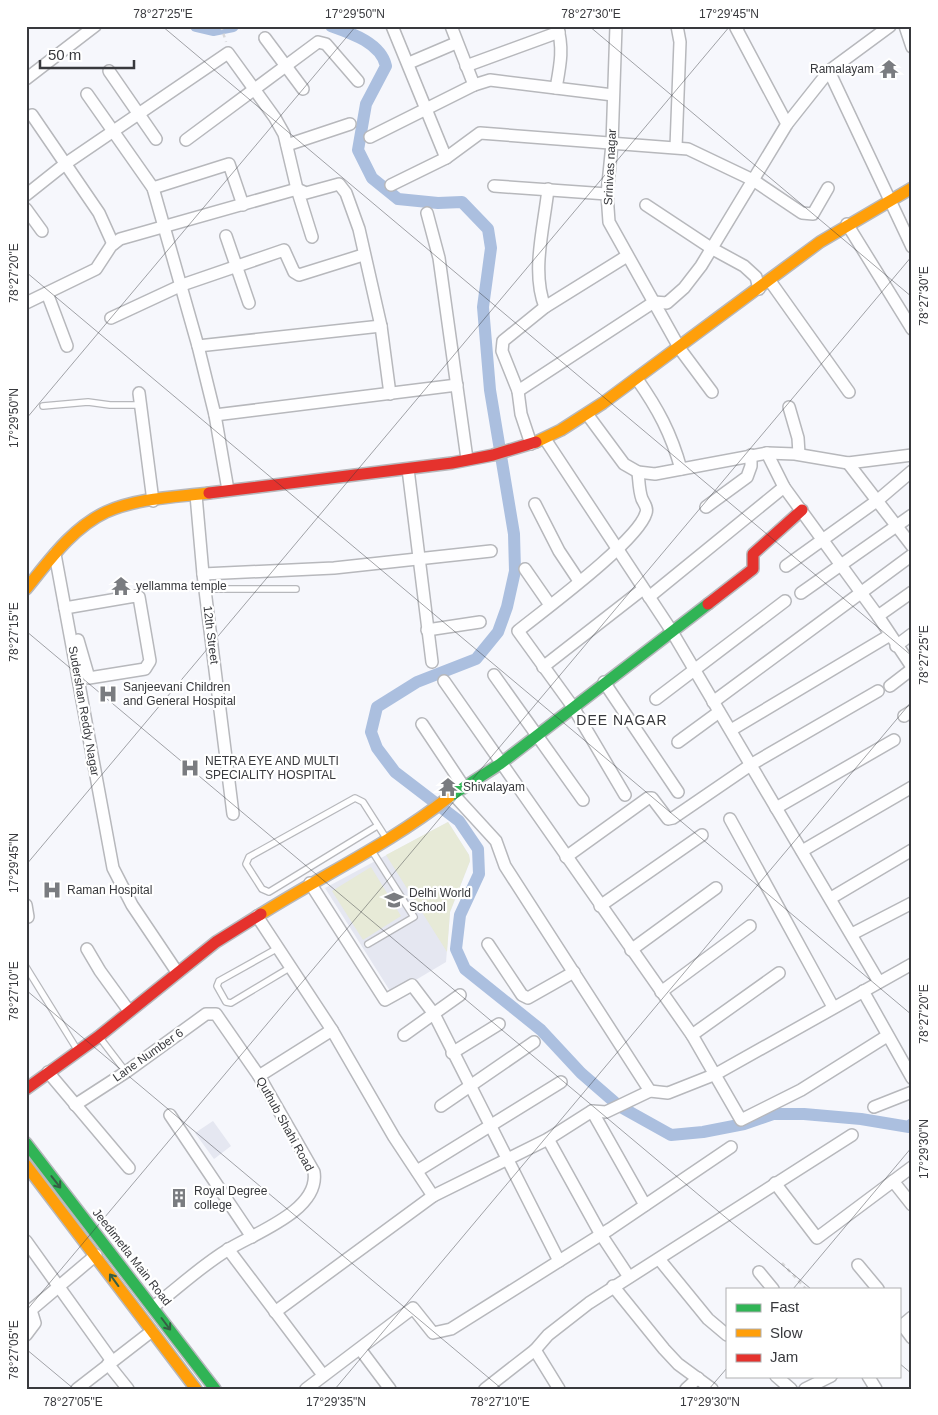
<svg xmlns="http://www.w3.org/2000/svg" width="938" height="1415" font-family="Arial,sans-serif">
<rect width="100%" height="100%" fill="#f6f7fc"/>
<g fill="#e5e7f1">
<polygon points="448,822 469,855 470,861 450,912 446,962 392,994 325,888"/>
<polygon points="213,1121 231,1146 214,1159 195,1133"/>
</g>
<g fill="#e7ead7">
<polygon points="448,822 469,855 470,861 450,912 447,952 386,855"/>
<polygon points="371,867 401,916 363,940 332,891"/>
</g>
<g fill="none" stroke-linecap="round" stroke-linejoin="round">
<g stroke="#abbfdf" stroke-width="12">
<polyline points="196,26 213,30 233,26"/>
<path d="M 331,26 C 351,33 381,43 386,66 L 366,104 L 358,150 L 372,178 L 398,199 L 438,203 L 462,202 L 488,229 L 491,248 L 483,307 L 490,390 L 514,534 L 515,571 L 507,607 L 498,632 L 476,659 L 417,682 L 377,707 L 371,732 L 377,748 L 395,772 L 459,821 L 478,849 L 479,874 L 460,915 L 456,949 L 465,969 L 541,1030 L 581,1073 L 619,1106 L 671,1135 L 703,1132 L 744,1124 L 773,1114 L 804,1114 L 861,1119 L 909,1127 L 912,1124"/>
</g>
<g stroke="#b7b8bc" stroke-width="8">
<g id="lane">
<polyline points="43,406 88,402 110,405 140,405"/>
<polyline points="205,589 296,589"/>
<polyline points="377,826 269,892 262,889 246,864 249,857 355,798 363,802 386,838"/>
<polyline points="368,944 414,917 372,851"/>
<polyline points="278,948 219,981 217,986 226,1002 231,1003 291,967"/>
<polyline points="26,967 78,1051"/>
<polyline points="100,1038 126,1072"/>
</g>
</g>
<g stroke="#b7b8bc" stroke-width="14">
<g id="street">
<polyline points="392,26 446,158"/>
<polyline points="451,26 474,85 490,80 613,95"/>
<polyline points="616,26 612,144 607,194 609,222 680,349 712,392"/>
<polyline points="739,26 736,28 787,124"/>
<polyline points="905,26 912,47"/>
<polyline points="265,38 303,89"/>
<polyline points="409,63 456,43"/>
<polyline points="466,66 559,32"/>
<polyline points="109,71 156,139"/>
<polyline points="829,71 912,247"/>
<polyline points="26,79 95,26"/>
<path d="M 556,88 C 560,66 564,48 557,26"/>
<polyline points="87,94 153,188 198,346 215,415 228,490"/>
<polyline points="32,115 99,213 113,244"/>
<polyline points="370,137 474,85"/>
<polyline points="186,140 318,42 326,44 358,81"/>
<polyline points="287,145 350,124"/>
<polyline points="676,147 680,42 677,26"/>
<polyline points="391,185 446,158 480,133 688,149 753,180 802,213 813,214 828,188"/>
<polyline points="494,186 607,194"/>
<polyline points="153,188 229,164 243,205"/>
<polyline points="26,195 65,164 228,53 275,118 284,134 297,189 312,237"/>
<polyline points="646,205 711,248 744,266 756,277 759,289"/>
<polyline points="26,209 42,231"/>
<polyline points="427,213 439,258 467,459"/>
<polyline points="847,224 912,329"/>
<polyline points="226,236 249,303"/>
<polyline points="770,281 849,392"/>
<polyline points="47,293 67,346"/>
<polyline points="26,303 96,269 111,246 120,239 297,189 306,193 339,184 346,193 359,229 381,326 390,394"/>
<path d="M 545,307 C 531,272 544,227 548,189"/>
<polyline points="111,318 182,285 284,250 294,272 299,275 363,255"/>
<polyline points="198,346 381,326"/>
<path d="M 637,379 C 658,409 671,433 681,469"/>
<polyline points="518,391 654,302 667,303 684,288 701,266 787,124 829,71 890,26"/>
<polyline points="139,393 153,501"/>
<polyline points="789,407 798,438 799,454"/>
<polyline points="587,414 624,464 638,472 655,474 767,453 795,454 848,463 912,455"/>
<polyline points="215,415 457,385"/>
<polyline points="545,439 671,630 879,982"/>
<polyline points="531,444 521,414 518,391 502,351 503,341 545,307 627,256"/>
<polyline points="767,453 784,487 878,616 912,667"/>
<polyline points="848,463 912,546"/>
<polyline points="408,469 432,662"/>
<polyline points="196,495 203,574 334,568 491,551"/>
<polyline points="535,504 559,551 579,581"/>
<polyline points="706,507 747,477 751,466 751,455"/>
<polyline points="55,554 113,868 132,905 177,972"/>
<polyline points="786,566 878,500 912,471"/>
<polyline points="525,569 550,605"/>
<polyline points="203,574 233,814"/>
<polyline points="801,593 912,515"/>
<polyline points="649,597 784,487"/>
<polyline points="65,608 135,596 139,597 150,661 145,669 89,678 78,640"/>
<polyline points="878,616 912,592"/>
<polyline points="427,630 480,622"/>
<polyline points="896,646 912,634"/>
<polyline points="543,667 643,589"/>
<polyline points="494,675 583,800"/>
<polyline points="444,681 692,1035 741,1120 801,1090 887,1036"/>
<polyline points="604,682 678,792"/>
<polyline points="890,686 912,669"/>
<polyline points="656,699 785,601"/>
<polyline points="713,702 912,555"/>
<polyline points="904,716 912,711"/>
<polyline points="422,724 464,787"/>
<polyline points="731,730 890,635"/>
<polyline points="678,742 719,712"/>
<polyline points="453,794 496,841 505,866 650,1091"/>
<path d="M 625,795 L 573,707 L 518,631 C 544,610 638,541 646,513 C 648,508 644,503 642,499 C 639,491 639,481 638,472"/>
<polyline points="776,808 894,740"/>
<polyline points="730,819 833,1007"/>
<polyline points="802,851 912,787"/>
<polyline points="566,857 648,798 652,798 668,819 673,818 752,764 878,691"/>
<polyline points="310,883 385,1000 412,985 434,1014 559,1261"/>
<polyline points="831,898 912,850"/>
<polyline points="26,905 28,917"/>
<polyline points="600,906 702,835"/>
<polyline points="257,916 332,1030 394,1137 433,1196 548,1139 592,1111 606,1112 650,1091 668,1093 716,1074 912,964"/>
<polyline points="852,934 912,903"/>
<polyline points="488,944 522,995 528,998 574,972"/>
<polyline points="87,949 100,971 129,1011"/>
<polyline points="631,950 716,888"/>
<polyline points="863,991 912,1078"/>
<polyline points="661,992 750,926"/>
<polyline points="404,1035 460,995"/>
<polyline points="692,1035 779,973"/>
<polyline points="452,1053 499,1024"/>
<polyline points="48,1072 129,1168"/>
<polyline points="259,1076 332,1030"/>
<path d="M 75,1105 L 126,1072 L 206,1014 L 216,1014 L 259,1076 L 314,1172 C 320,1210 255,1233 229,1249 C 202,1265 178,1288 153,1307"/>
<polyline points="441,1106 534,1042"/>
<polyline points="874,1107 912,1092"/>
<polyline points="592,1111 645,1205"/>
<polyline points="170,1115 252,1237"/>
<polyline points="548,1139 600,1233 629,1277"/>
<polyline points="417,1171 561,1082"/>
<polyline points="893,1181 912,1205"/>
<polyline points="775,1183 817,1238 912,1167"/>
<polyline points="26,1241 112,1361"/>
<polyline points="228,1249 323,1375"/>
<polyline points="659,1259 708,1319 727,1335"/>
<polyline points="858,1265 878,1289"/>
<polyline points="759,1272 773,1289"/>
<polyline points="613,1286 664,1349 678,1364 712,1389"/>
<polyline points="275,1312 433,1196"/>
<polyline points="903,1326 912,1338"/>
<polyline points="899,1328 912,1317"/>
<polyline points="26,1335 35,1323 31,1310 96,1255"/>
<polyline points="360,1349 390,1389"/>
<polyline points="535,1350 559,1389"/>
<polyline points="108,1364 128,1389"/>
<polyline points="776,1376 791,1389"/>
<polyline points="868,1376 876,1389"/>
<polyline points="77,1389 152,1331"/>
<polyline points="306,1389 413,1308 433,1333 451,1329 610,1229 731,1147"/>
<polyline points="485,1389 535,1350 548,1335 589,1303 852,1135"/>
<polyline points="686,1389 698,1378"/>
<polyline points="805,1389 831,1376"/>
</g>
</g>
<g stroke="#b7b8bc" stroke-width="14">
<g id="fast">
<polyline points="449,797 500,764 708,604"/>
<polyline points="26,1143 215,1389"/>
</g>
</g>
<g stroke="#b7b8bc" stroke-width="14">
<g id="slow">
<polyline points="536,442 561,430 603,403 820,242 912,188"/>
<path d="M 26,589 C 49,561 72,528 106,512 C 137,498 175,497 209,493"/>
<path d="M 261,914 C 323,875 391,843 449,797"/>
<polyline points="26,1165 196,1389"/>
</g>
</g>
<g stroke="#b7b8bc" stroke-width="14">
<g id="jam">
<polyline points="209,493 452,463 493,455 536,442"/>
<polyline points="708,604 753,569 753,554 802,510"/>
<polyline points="26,1089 98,1037 216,942 261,914"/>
</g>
</g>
<g stroke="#d9d9db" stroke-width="2.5" stroke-dasharray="4 4" stroke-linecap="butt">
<polyline points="221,26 226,42"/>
<polyline points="782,1263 806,1289"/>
</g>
<use href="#lane" stroke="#fefeff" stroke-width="5.5"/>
<use href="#street" stroke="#fefeff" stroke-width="11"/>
<use href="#fast" stroke="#30b455" stroke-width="11"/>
<use href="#slow" stroke="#ff9f0a" stroke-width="11"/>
<use href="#jam" stroke="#e5322d" stroke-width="11"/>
</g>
<defs><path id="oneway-shaft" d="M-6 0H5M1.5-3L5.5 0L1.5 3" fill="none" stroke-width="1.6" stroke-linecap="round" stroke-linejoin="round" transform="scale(1.25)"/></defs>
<g stroke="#365e44">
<use href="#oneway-shaft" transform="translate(56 1182) rotate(52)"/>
<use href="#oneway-shaft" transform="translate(114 1280) rotate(-126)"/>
<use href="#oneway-shaft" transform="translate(166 1324) rotate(53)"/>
</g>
<path fill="none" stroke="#38393d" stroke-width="1" stroke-opacity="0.45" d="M 162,26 L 912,656M 589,26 L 912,297M 26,272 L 912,1015M 26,419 L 356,26M 26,631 L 811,1289M 26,865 L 730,26M 26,990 L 502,1389M 793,1289 L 912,1147M 26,1311 L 912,256M 26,1349 L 74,1389M 899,1363 L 912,1374M 335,1389 L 912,701M 709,1389 L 727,1368"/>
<defs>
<g id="temple-bare" transform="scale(1.5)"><path d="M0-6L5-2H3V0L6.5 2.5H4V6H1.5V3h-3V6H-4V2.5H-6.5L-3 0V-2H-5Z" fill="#7a7c80" stroke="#fff" stroke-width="2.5" paint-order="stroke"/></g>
<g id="hospital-bare" transform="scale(1.5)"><path d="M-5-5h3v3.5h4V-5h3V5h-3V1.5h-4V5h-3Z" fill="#7a7c80" stroke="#fff" stroke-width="2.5" paint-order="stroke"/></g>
<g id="school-bare" transform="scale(1.5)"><path d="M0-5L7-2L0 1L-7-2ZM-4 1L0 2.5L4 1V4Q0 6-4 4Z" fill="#7a7c80" stroke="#fff" stroke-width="2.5" paint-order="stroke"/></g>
<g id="building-bare" transform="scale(1.5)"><path d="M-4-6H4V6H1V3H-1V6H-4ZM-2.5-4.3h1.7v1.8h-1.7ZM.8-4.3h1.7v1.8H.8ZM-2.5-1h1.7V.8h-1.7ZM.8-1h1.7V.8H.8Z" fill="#7a7c80" stroke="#fff" stroke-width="2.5" paint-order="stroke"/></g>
</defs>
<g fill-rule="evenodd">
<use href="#temple-bare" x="889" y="69"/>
<use href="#temple-bare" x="121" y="586"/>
<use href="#hospital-bare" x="108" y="694"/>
<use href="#hospital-bare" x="190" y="768"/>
<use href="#temple-bare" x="448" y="787"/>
<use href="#hospital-bare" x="52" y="890"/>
<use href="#school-bare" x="394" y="900"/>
<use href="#building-bare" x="179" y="1198"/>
</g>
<g text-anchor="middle" stroke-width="4.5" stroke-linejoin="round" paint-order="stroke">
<g font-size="12" fill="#38393d" stroke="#fff" text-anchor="start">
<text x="874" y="73" text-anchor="end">Ramalayam</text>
<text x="136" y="590">yellamma temple</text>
<text x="123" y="691">Sanjeevani Children<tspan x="123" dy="14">and General Hospital</tspan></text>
<text x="205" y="765">NETRA EYE AND MULTI<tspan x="205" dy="14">SPECIALITY HOSPITAL</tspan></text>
<text x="463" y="791">Shivalayam</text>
<text x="67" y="894">Raman Hospital</text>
<text x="409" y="897">Delhi World<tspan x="409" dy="14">School</tspan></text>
<text x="194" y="1195">Royal Degree<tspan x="194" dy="14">college</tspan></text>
</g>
<g font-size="12" fill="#38393d" stroke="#fff">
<text transform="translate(610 167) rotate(-87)" y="4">Srinivas nagar</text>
<text transform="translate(211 635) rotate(83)" y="4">12th Street</text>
<text transform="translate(84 711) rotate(80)" y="4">Sudershan Reddy Nagar</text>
<text transform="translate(148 1055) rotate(-35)" y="4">Lane Number 6</text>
<text transform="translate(285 1124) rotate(61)" y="4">Quthub Shahi Road</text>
<text transform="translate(132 1257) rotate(52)" y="4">Jeedimetla Main Road</text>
</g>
<g font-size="14" letter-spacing="1" fill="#38393d" stroke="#fff">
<text x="622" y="725">DEE NAGAR</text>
</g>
</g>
<rect width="938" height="1415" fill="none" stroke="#ffffff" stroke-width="55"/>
<rect x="726" y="1288" width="175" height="90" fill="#ffffff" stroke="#afb0b1"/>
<rect x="736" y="1304" width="25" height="8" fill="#30b455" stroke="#afb0b1"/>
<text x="770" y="1312" font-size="15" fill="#38393d">Fast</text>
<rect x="736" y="1329" width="25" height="8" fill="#ff9f0a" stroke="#afb0b1"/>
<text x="770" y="1338" font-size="15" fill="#38393d">Slow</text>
<rect x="736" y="1354" width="25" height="8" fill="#e5322d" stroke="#afb0b1"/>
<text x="770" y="1362" font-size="15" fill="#38393d">Jam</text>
<path d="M40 60v8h94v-8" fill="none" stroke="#38393d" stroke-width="2.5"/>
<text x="48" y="60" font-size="15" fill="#38393d" stroke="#ffffff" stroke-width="4" paint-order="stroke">50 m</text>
<rect x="28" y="28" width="882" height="1360" fill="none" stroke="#38393d" stroke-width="2"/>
<g font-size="12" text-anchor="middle" fill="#38393d">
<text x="163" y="18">78°27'25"E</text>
<text x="355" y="18">17°29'50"N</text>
<text x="591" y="18">78°27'30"E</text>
<text x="729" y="18">17°29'45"N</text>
<text transform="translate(14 273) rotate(-90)" y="4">78°27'20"E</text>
<text transform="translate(924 296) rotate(-90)" y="4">78°27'30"E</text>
<text transform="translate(14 418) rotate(-90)" y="4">17°29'50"N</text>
<text transform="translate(14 632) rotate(-90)" y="4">78°27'15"E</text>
<text transform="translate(924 655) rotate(-90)" y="4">78°27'25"E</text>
<text transform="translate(14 863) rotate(-90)" y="4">17°29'45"N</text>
<text transform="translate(14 991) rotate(-90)" y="4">78°27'10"E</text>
<text transform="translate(924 1014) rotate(-90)" y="4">78°27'20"E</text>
<text transform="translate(924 1149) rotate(-90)" y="4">17°29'30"N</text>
<text transform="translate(14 1350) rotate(-90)" y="4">78°27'05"E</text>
<text x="73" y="1406">78°27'05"E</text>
<text x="336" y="1406">17°29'35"N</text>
<text x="500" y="1406">78°27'10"E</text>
<text x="710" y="1406">17°29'30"N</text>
</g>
</svg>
